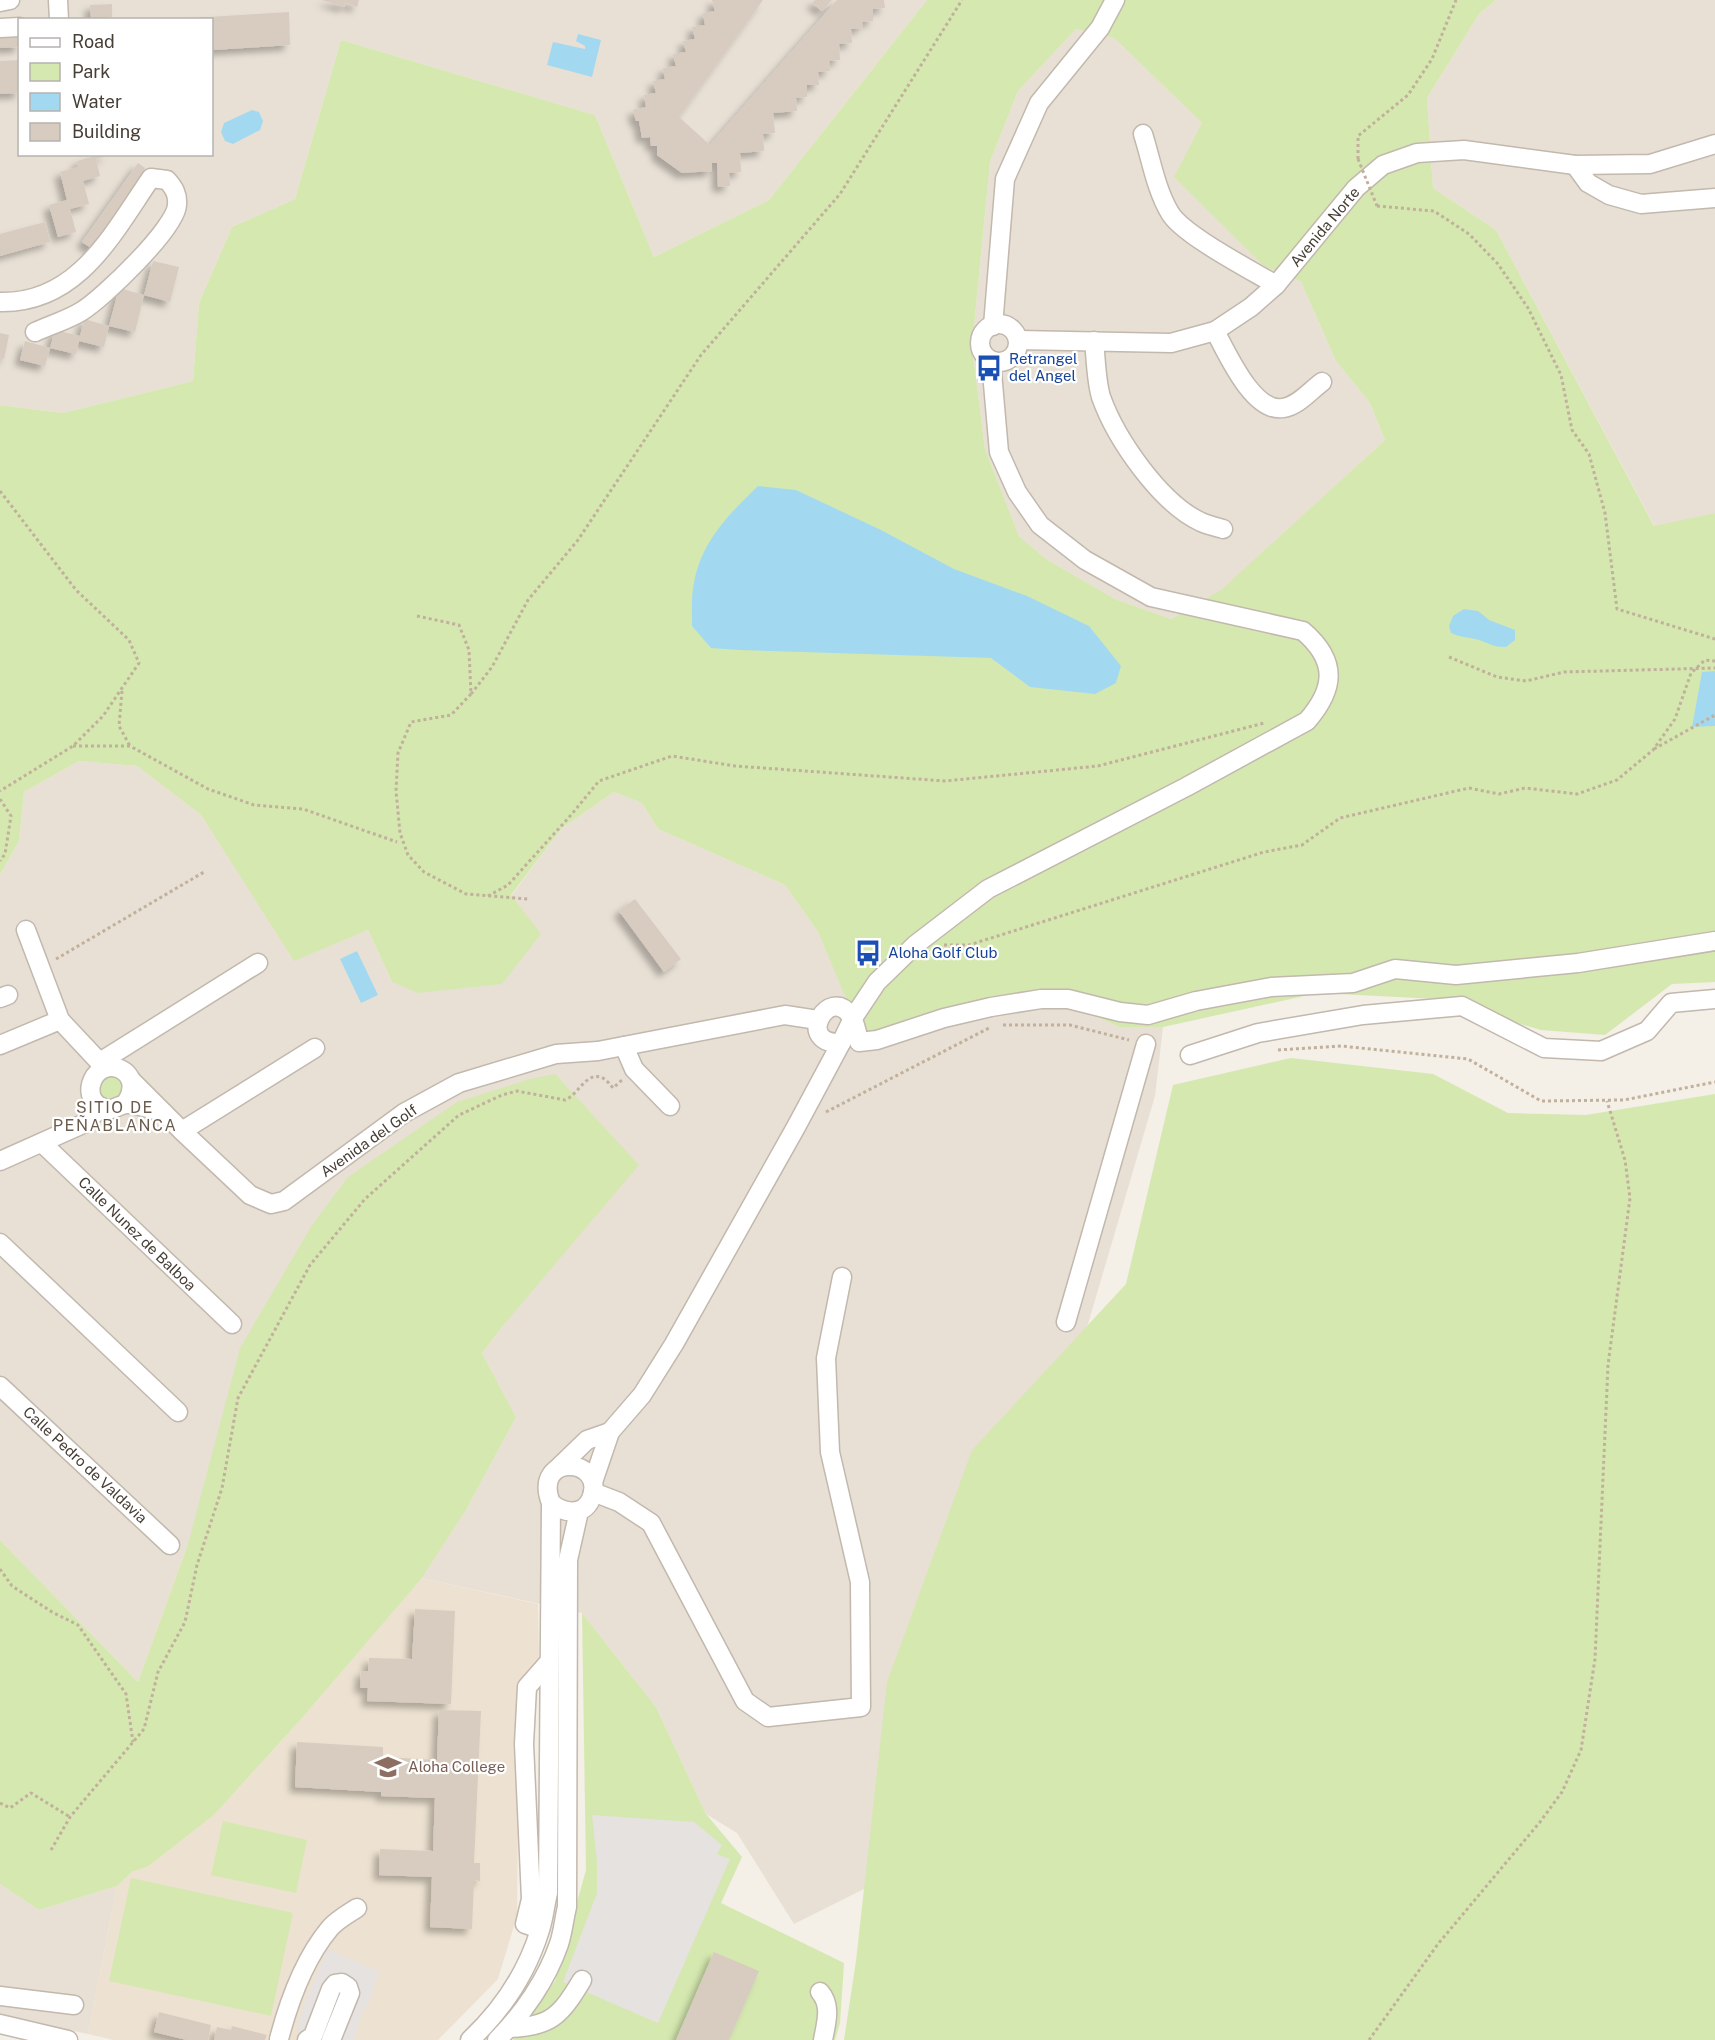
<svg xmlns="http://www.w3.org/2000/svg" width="1715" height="2040" font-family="'Public Sans',sans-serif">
<defs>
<filter id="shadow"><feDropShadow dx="-5.5" dy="5.5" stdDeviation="3" flood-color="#0004"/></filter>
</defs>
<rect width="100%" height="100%" fill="#f4efe7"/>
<g fill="#e8e0d5" fill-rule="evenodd">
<path d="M 0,0 L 927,0 L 769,200 L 654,257 L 595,115 L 341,40 L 295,199 L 232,227 L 199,303 L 193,381 L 63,413 L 0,405 ZM 20,20 L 212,20 L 212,154 L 20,154 Z"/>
<polygon points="1496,0 1715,0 1715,513 1655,527 1496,230 1433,188 1427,98 1479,14"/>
<polygon points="1076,29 1114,38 1202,123 1264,266 1301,282 1336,361 1370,403 1385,440 1221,591 1171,619 1115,599 1046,559 1019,536 985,449 972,347 990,162 1018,91"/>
<polygon points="79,761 137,766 201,815 294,960 368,930 392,982 511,896 562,828 614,792 642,803 658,829 785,885 818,932 853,1012 1048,995 1119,1027 1163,1027 1155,1096 1088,1324 998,1502 896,1873 794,1924 737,1833 706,1814 656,1707 582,1613 421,1578 466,1510 516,1417 482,1353 506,1322 188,1544 138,1682 0,1540 0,875 19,841 24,792"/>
<polygon points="0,1884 39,1910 117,1886 88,2034 0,2015"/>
</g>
<polygon fill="#ede2d1" points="421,1578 538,1604 539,1662 519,1686 517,1916 498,1979 438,2040 113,2040 88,2034 117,1886 132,1872 149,1866 214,1815 302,1718"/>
<g fill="#d5e8b0" fill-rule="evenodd">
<path d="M 927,0 L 1496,0 L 1479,14 L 1427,98 L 1433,188 L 1496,230 L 1654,526 L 1715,513 L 1715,982 L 1672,984 L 1605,1035 L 1541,1030 L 1437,999 L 1318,993 L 1163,1027 L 1119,1027 L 1048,995 L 862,1036 L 818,932 L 785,885 L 658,829 L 642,803 L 614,792 L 562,828 L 511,895 L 541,934 L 502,984 L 418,993 L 392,982 L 368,930 L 294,961 L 201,815 L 137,766 L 79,761 L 24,792 L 19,841 L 0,875 L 0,405 L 63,413 L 193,381 L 199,303 L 232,227 L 295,199 L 341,40 L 595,115 L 654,257 L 769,200 ZM 1076,29 L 1114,38 L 1202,123 L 1174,177 L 1264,266 L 1301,282 L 1336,361 L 1370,403 L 1385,440 L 1221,590 L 1171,619 L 1115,599 L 1046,559 L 1019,536 L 985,449 L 972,347 L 990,162 L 1018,91 Z"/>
<polygon points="1291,1058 1433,1074 1508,1113 1586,1115 1715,1094 1715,2040 844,2040 856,1961 887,1682 972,1450 1126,1284 1173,1085"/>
<polygon points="555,1074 639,1165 506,1322 482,1353 516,1417 466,1510 421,1579 302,1718 214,1815 149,1866 132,1872 117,1886 39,1910 0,1884 0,1540 138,1682 188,1544 240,1348 312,1225 348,1177 457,1102 530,1079"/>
<path d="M 110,1076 L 114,1076 L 122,1080 L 124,1097 L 104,1102 C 98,1090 93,1081 110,1076 Z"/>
<polygon points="582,1613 656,1707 706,1814 742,1857 721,1903 844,1963 840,2023 835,2040 513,2040 555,1981 586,1870"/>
<polygon points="223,1821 307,1840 296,1893 211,1875"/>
<polygon points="131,1878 293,1913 271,2016 109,1981"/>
</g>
<g fill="#e5e2df">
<polygon points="592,1815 694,1822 722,1845 717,1854 730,1859 658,2023 563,1982 597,1893 597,1862"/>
<polygon points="328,1949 379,1972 368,2005 362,2012 354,2040 302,2040 297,2027 307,1996"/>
</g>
<g fill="#a3d9f0">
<polygon points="578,34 601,40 592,77 547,65 553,42 585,49 585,46 576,41"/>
<polygon points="252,110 259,112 263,121 260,130 233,144 225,141 221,132 224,123"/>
<path d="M 758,486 L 796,490 L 881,530 L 954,569 L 1027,596 L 1089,626 L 1121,666 L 1116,683 L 1095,694 L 1030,687 L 991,658 L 739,650 L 711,648 L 692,626 C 692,612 691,597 694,583 C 701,542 729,514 758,486 Z"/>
<path d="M 1464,609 L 1478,611 L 1489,620 L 1515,630 L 1515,640 L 1506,647 C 1492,647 1491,644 1479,640 C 1469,637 1461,638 1451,633 L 1449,626 L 1453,616 Z"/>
<polygon points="1715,671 1715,726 1692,727 1702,672"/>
<polygon points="357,951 378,995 361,1003 340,959"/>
</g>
<g fill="#d8ccc0" filter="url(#shadow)">
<polygon points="322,0 359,0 357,7 345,3 344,7"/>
<polygon points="712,0 763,0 679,117 710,145 837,0 884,0 885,8 873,9 873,21 862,22 863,28 851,29 852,43 839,44 840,60 829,61 830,71 818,72 819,85 807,85 807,97 796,98 797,111 773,113 775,133 763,134 764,151 740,153 741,172 729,173 730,186 718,187 717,163 712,163 712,171 682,173 657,155 657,146 651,146 650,137 642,138 639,121 636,121 633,110 646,107 644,95 656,93 653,81 665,79 663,68 676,66 673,54 686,52 683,41 695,39 692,27 705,25 703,13 715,11"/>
<polygon points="815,0 832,0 822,11 812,3"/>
<polygon points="112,4 112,17 91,18 90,5"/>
<polygon points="289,12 290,45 212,50 212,20 193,20 193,18"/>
<polygon points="20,35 20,47 0,48 0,36"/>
<polygon points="20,60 20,93 0,94 0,61"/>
<polygon points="95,154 110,155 96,159 100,176 83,181 89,204 70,209 76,232 58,237 49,205 67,200 60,172 78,167 77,161 95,156"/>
<polygon points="138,163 145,168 143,172 146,176 94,250 82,242"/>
<polygon points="45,222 50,242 0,256 0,234"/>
<polygon points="153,261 179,267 170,302 144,295"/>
<polygon points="119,288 144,295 135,332 109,326"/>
<polygon points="84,319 109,326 104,347 79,341 76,354 50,348 55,330 80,336"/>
<polygon points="0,333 9,335 4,359 0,358"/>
<polygon points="25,341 50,348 45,366 20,360"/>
<polygon points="635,899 681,959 664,972 619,911"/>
<polygon points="415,1609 455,1611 451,1704 367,1701 368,1688 360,1688 361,1671 368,1671 369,1658 412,1659"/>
<polygon points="439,1710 481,1711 474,1863 480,1863 480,1881 474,1880 472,1929 430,1927 432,1877 379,1875 380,1849 433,1851 435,1798 381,1796 381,1792 295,1787 297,1742 383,1747 383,1757 437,1760"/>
<polygon points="714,1952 759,1971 729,2040 676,2040"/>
<polygon points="159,2012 211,2025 208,2040 187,2040 154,2032"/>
<polygon points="232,2026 267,2035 265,2040 214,2040 217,2027 231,2030"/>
</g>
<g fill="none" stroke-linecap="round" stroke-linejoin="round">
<g stroke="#c2b8ad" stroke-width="21">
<g id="minor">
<polyline points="58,0 59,20"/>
<polyline points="0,2 10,0"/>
<polyline points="0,28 20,27"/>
<path d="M 1143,134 C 1151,159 1156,190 1170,213 C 1183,235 1251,270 1276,285"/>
<polyline points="1575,165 1588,183 1609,195 1641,204 1715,198"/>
<path d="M 0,302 C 78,304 113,233 151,178 L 167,180 C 174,188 178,194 177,205 C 176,228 103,298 82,311 C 68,320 50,325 35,332"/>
<circle cx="999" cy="343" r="19"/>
<polyline points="993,326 1005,179 1039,103 1100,28 1115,0"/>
<path d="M 1215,331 C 1227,353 1253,413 1283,408 C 1298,406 1311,390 1322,382"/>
<polyline points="1018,340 1171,343 1215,331 1251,307 1276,285 1356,188 1383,165 1417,153 1464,150 1575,165 1650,164 1715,144"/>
<path d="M 1094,341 C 1096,359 1096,380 1101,397 C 1116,439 1160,503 1201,522 C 1208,525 1216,527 1223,529"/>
<polyline points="26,930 60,1020 105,1068"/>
<polyline points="0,998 8,995"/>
<path d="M 841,1043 C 794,1044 829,985 850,1015 C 856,1022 857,1034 859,1042 L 877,1040 L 944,1018 L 991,1007 L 1041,999 L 1068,999 L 1120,1012 L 1148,1015 L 1196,1001 L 1271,987 L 1353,983 L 1395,969 L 1456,975 L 1578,963 L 1715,941"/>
<polyline points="0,1045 60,1020"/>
<polyline points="624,1046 634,1069 670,1106"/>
<polyline points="1190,1055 1258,1033 1363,1015 1462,1006 1544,1048 1601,1051 1647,1031 1671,1003 1715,999"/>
<polyline points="100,1062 258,963"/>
<polyline points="130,1079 182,1131 250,1195 271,1204 284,1201 404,1113 459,1083 556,1054 598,1051 785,1015 818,1020"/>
<path d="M 125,1104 C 134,1092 135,1076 120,1069 C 96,1058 78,1095 101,1107 C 114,1113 118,1104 127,1104 C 139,1104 153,1110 164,1113"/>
<polyline points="182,1131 315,1048"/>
<polyline points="42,1143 232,1324"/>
<polyline points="0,1161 83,1124 102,1107"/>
<polyline points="0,1243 178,1412"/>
<polyline points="1066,1322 1146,1044"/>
<polyline points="0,1386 170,1545"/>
<polyline points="557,1469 587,1440 610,1432"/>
<path d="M 593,1482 L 610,1432 L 642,1395 L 674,1344 L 796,1127 L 841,1043 L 853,1018 L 877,982 L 915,945 L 988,889 L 1186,787 L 1307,721 C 1335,689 1338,661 1303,631 L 1151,597 L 1085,560 L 1040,525 L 1017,492 L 999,452 L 991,361"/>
<polyline points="593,1492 619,1502 651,1523 745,1701 768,1717 861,1707 860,1582 830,1452 826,1358 842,1277"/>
<polyline points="540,1929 525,1924 531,1899 524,1744 527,1687 549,1662"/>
<path d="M 820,1992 C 832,2006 826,2023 823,2040"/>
<polyline points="0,1996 74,2005"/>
<polyline points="0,2024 68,2040"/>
<path d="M 509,2028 C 551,2027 561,2015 582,1980"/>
<path d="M 279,2039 C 289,2001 304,1959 330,1928 C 337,1920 348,1914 357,1908"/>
<polyline points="307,2040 313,2036 331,1989 335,1984 342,1983 348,1987 350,1993 331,2040"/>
<path d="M 470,2040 C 502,2010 527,1972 540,1930 C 544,1918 545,1905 548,1893 L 551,1503 C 531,1452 608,1457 591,1499 C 583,1517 563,1513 551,1503"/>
<path d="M 497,2040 C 523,2014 547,1979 559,1944 C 563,1932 564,1919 567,1907 L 568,1560 L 579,1511"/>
</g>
</g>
<g stroke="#c1b09b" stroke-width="3" stroke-dasharray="3 3" stroke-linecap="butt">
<polyline points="1358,159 1358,136 1408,95 1432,59 1456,0"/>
<polyline points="1377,206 1434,211 1469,234 1498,264 1528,308 1561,375 1572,430 1589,454 1605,513 1617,609 1715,639"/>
<polyline points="0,491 76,590 129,640 139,663 103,716 73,746 0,791"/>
<polyline points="417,616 459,625 469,650 471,694 492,667 528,600 578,540 701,355 840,194 962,0"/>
<polyline points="1449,657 1497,677 1526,681 1564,672 1715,668"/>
<polyline points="122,691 119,726 130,746"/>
<polyline points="471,694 451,715 411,722 398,753 396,791 400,833 408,855 424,872 466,894 528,899"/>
<polyline points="73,746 130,746 208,789 254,805 303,809 397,842"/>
<polyline points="1654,749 1715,715"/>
<polyline points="0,799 11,816 5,854 0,861"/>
<polyline points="488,896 508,885 571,815 599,781 672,756 735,766 945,781 1098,766 1264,723"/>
<polyline points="944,945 969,945 1264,852 1302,845 1340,818 1469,788 1499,794 1525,788 1577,794 1617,780 1653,750 1675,719 1691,673 1705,660 1715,661"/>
<polyline points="56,959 204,872"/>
<polyline points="1003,1025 1070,1025 1129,1040"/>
<polyline points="1278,1050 1341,1046 1468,1059 1541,1101 1624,1100 1715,1082"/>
<polyline points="826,1112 991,1027"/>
<polyline points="0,1569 12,1586 52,1612 78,1625 126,1694 133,1742"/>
<polyline points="0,1803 10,1808 31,1793 70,1817"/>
<path d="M 51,1850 L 70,1817 L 144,1729 L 158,1672 L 185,1622 L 197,1565 L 222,1488 L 238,1398 L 310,1265 L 365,1199 L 459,1115 L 502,1095 L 517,1091 L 565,1100 C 580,1095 591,1058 613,1088 L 622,1080"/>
<polyline points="1369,2040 1438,1944 1540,1822 1562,1792 1581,1750 1595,1659 1608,1365 1630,1198 1625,1160 1607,1101"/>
</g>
<use href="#minor" stroke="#fff" stroke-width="18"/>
<polyline stroke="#c1b09b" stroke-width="3" stroke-dasharray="3 3" stroke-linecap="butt" points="1358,159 1377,206"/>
</g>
<defs>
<g id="bus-bare" transform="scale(2.07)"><path d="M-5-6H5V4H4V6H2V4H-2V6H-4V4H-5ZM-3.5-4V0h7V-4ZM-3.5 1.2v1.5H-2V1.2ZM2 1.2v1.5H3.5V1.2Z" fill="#1a4fb4" stroke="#fff" stroke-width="2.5" paint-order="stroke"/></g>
<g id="school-bare" transform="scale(2.07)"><path d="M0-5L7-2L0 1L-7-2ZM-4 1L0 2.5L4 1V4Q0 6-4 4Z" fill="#8d6e63" stroke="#fff" stroke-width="2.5" paint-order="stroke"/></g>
</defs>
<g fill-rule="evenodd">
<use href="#bus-bare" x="989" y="368"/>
<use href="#bus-bare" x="868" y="953"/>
<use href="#school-bare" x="388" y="1767"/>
</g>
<g text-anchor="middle" stroke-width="4.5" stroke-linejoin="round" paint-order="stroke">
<g font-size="15" fill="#473e36" stroke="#fff">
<text transform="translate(1325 227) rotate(-50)" y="5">Avenida Norte</text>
<text transform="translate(369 1141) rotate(-35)" y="5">Avenida del Golf</text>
<text transform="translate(137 1234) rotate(44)" y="5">Calle Nunez de Balboa</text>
<text transform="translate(85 1465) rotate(43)" y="5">Calle Pedro de Valdavia</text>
</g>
<g font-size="15" fill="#164399" stroke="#fff" text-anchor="start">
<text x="1009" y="364">Retrangel<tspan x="1009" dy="17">del Angel</tspan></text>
<text x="888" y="958">Aloha Golf Club</text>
</g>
<g font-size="15" fill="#785e54" stroke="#fff" text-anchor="start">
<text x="408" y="1772">Aloha College</text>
</g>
<g font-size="16" letter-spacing="1.5" fill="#6a5b4d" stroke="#fff">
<text x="115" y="1113">SITIO DE<tspan x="115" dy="18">PEÑABLANCA</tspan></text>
</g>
</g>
<rect x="18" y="18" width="195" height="138" fill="#ffffff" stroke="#b5b2af" stroke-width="1.5"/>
<rect x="30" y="38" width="30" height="9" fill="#ffffff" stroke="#b5b2af" stroke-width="1.5"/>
<text x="72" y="48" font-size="18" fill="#473e36">Road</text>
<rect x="30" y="63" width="30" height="18" fill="#d5e8b0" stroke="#b5b2af" stroke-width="1.5"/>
<text x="72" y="78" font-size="18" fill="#473e36">Park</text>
<rect x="30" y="93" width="30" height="18" fill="#a3d9f0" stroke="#b5b2af" stroke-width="1.5"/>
<text x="72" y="108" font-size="18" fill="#473e36">Water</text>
<rect x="30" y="123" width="30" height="18" fill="#d8ccc0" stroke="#b5b2af" stroke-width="1.5"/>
<text x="72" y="138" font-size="18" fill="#473e36">Building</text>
</svg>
